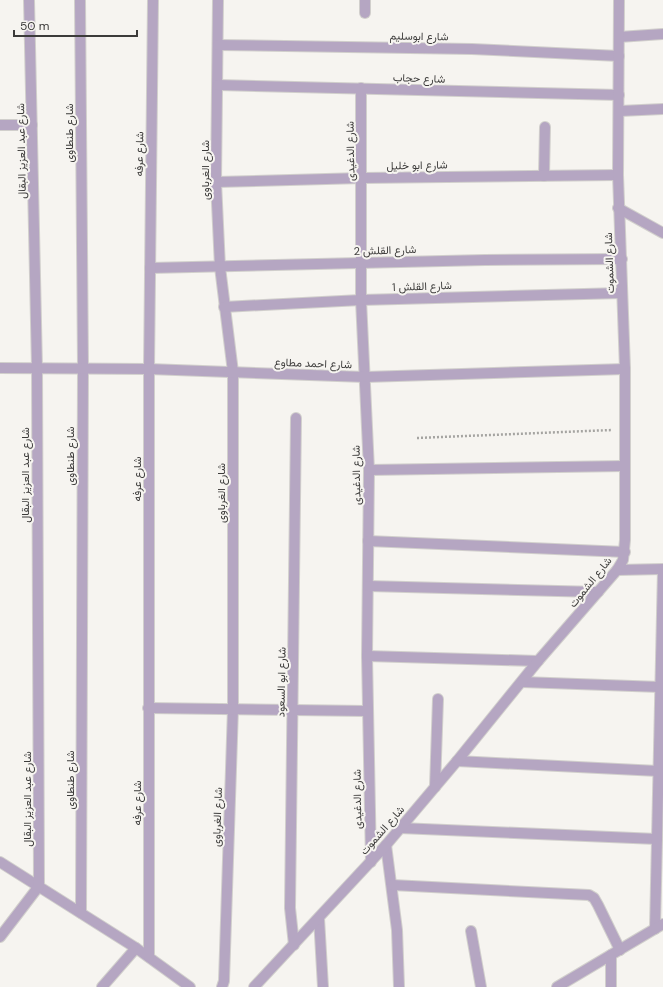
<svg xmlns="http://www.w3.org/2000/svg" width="663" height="987" font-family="'DM Sans',Vazirmatn,sans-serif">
<rect width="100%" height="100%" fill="#f6f4f0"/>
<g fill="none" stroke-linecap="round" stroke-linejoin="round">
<g stroke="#d1cfcc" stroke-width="12">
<g id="minor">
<polyline points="80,0 83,368 81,913"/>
<polyline points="218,0 216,182 220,267 233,372 233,708 224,981 222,987"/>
<polyline points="365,0 365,13"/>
<polyline points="619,37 663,34"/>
<polyline points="218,45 472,49 619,56"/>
<polyline points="218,85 619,95"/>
<polyline points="361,88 361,300 369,470 367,656 371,862"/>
<polyline points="620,111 663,109"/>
<polyline points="0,125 32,125"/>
<polyline points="544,176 545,127"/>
<polyline points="216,182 362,178 618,175"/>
<polyline points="618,208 663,233"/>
<polyline points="150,268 485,260 622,259"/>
<polyline points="224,307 361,300 622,293"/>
<polyline points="0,368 149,369 365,377 625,369"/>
<polyline points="369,470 625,466"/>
<polyline points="368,541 625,552"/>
<polyline points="617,570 663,569"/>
<polyline points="368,586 598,592"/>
<polyline points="367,656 538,661"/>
<polyline points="522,682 660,687"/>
<polyline points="148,708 367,711"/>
<polyline points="457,761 658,771"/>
<polyline points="435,787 438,699"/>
<polyline points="400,828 657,839"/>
<polyline points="386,845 397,930 399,987"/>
<polyline points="0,862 136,948 190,987"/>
<polyline points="392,885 589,895 594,898 598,905 620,950"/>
<polyline points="319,918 323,987"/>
<polyline points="655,929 663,569"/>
<polyline points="471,931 481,987"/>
<polyline points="0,937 39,886 37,368 29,0"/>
<polyline points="294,945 290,908 296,418"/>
<polyline points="611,955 611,987"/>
<polyline points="149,957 149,369 153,0"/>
<polyline points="102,987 136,948"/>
<polyline points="557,987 663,924"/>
</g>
</g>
<g stroke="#d1cfcc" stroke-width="12">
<polyline id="tertiary" points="254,987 386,845 457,761 538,661 617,570 623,560 625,540 625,369 618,175 619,0"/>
</g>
<polyline stroke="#a5a4a1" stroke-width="2.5" stroke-dasharray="2 2" stroke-linecap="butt" points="417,438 612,430"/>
<use href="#minor" stroke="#b5a6c2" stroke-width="10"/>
<use href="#tertiary" stroke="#b5a6c2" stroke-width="10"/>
</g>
<g text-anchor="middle" stroke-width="4" stroke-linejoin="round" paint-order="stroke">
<g font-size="11" fill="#3c3b3a" stroke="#f6f4f0">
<text transform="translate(419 36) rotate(1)" y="4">شارع ابوسليم</text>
<text transform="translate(419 78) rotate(2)" y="4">شارع حجاب</text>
<text transform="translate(69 133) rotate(-90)" y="4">شارع طنطاوى</text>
<text transform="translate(21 151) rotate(-91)" y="4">شارع عبد العزيز البقال</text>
<text transform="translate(350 151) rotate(-91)" y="4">شارع الدغيدى</text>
<text transform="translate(139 154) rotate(-89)" y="4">شارع عرفه</text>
<text transform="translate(417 165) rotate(-1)" y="4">شارع ابو خليل</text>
<text transform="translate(205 170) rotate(-90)" y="4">شارع الغرباوى</text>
<text transform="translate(385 250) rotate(-2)" y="4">شارع القلش 2</text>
<text transform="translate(609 263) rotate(-92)" y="4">شارع الشموت</text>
<text transform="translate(422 286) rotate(-2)" y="4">شارع القلش 1</text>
<text transform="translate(313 363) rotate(2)" y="4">شارع احمد مطاوع</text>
<text transform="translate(70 456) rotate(-90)" y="4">شارع طنطاوى</text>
<text transform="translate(25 475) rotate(-90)" y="4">شارع عبد العزيز البقال</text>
<text transform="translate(356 475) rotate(-91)" y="4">شارع الدغيدى</text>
<text transform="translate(137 479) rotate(-90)" y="4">شارع عرفه</text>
<text transform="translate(221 493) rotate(-90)" y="4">شارع الغرباوى</text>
<text transform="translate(590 582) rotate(-51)" y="4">شارع الشموت</text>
<text transform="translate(281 682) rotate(-89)" y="4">شارع ابو السعود</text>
<text transform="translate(70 780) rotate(-90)" y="4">شارع طنطاوى</text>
<text transform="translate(27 799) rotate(-90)" y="4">شارع عبد العزيز البقال</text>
<text transform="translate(357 799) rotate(-91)" y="4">شارع الدغيدى</text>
<text transform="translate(137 803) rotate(-90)" y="4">شارع عرفه</text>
<text transform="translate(217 817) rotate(-88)" y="4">شارع الغرباوى</text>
<text transform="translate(382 830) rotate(-49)" y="4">شارع الشموت</text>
</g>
</g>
<path d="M14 30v6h123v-6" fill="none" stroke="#3c3b3a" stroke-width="2"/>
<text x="20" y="30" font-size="12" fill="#3c3b3a" stroke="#f6f4f0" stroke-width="3" paint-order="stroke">50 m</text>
</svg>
